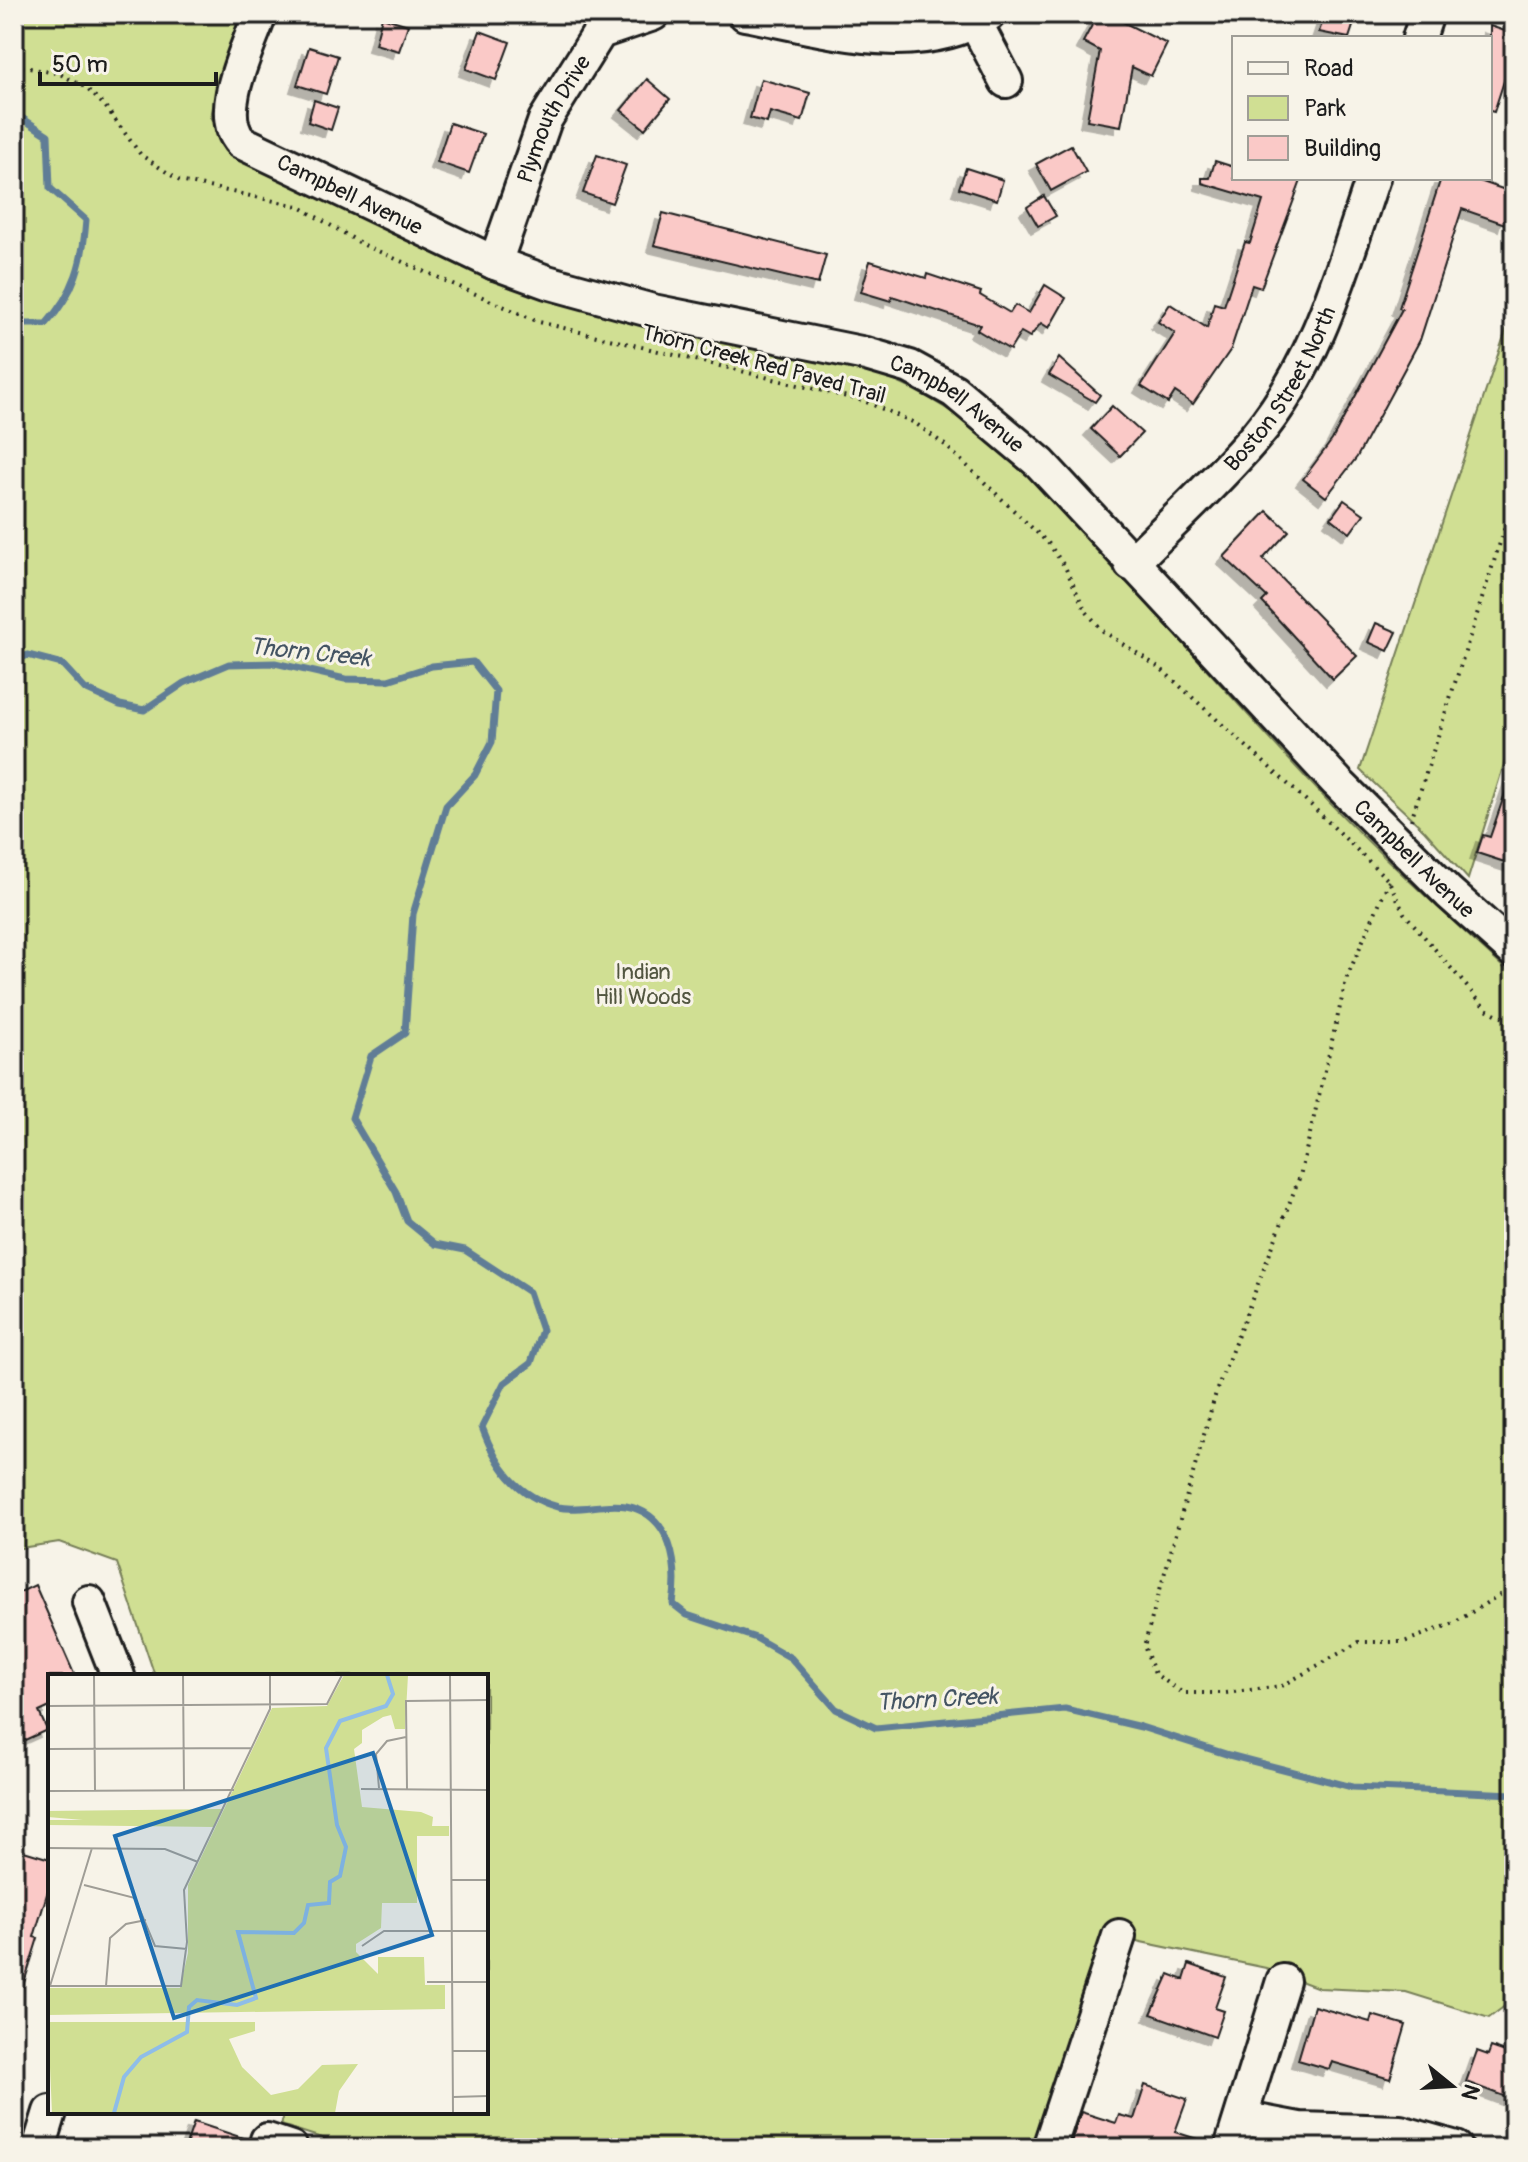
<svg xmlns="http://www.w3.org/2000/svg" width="1528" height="2162" font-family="Pangolin,sans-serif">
<defs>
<filter id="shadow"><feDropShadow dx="-7" dy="7" stdDeviation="0" flood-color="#0004"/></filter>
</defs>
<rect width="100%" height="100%" fill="#f7f3e8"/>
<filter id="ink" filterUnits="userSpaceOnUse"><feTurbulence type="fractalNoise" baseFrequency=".0125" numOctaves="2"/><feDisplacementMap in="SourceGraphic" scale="16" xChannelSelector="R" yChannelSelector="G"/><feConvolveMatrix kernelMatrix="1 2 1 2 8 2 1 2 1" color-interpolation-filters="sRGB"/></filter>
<g filter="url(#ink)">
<g fill="#d0df93" stroke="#767e58" stroke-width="2">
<path d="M 24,14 L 241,14 L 217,86 L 211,117 L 240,160 L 458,265 L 525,290 L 862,369 C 976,404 1046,493 1124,578 C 1192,652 1259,729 1329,802 C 1388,863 1452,920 1514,977 L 1514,1999 L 1489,2018 L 1406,1992 L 1319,1988 L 1266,1968 L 1136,1941 L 1094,2052 L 1039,2148 L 353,2148 L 281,2125 L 285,2112 L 486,2112 L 486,1676 L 155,1676 L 117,1563 L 59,1542 L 14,1549 L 14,48 Z"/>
<polygon points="1514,306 1514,732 1468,879 1424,830 1360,770"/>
</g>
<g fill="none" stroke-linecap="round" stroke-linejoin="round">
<g stroke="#607d96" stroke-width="7">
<path d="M 14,113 L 48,135 L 50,188 L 86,220 C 83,262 75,292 46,324 L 14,324"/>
<path d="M 14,661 L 28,655 L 62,664 L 85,689 L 120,705 L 144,710 L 184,683 L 229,664 L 275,663 L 345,679 L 388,680 L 432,666 L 473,662 L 496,691 L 492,742 L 475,775 L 446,806 L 413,914 L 405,1033 L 371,1056 L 352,1118 L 396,1192 L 407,1221 L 435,1244 L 465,1250 L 529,1292 L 542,1330 L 531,1363 L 504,1383 L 482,1427 C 496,1465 516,1496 558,1507 C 579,1512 604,1502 626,1506 C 672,1514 679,1566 673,1604 L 687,1615 L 756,1638 L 791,1658 L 836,1709 L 876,1728 L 1065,1709 L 1141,1727 L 1229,1755 L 1352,1787 L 1514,1794"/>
</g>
</g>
<g fill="#fac9c7" stroke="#1c1c1c" stroke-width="2" filter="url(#shadow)">
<polygon points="1098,14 1107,14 1167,44 1151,76 1132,67 1121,126 1087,120 1100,51 1083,42"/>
<polygon points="1325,14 1357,14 1349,38 1319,32"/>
<polygon points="382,17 408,25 399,51 375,44"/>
<polygon points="1490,26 1514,34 1514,50 1494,112 1490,111"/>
<polygon points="480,31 510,42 496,80 466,69"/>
<polygon points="309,47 338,56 326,94 297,85"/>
<polygon points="647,79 670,99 645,129 621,110"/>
<polygon points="761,79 810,93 802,121 770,112 767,123 750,118"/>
<polygon points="314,100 338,108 331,130 308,122"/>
<polygon points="450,123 483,134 469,173 437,162"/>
<polygon points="1071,145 1086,172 1051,191 1036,164"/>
<polygon points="597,155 626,165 612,203 583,193"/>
<polygon points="1215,161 1234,167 1234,178 1302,178 1261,288 1252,285 1231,349 1193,404 1175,392 1168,403 1141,386 1175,333 1158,322 1170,304 1207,328 1214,303 1224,306 1245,242 1250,243 1263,201 1202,183 1202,178 1210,178"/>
<polygon points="966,168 1003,180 997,200 959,188"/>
<polygon points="1441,178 1471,178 1514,193 1505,224 1462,209 1420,340 1357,457 1326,497 1303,479 1332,440 1402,309 1399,308"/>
<polygon points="1044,196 1056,216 1038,226 1027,207"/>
<polygon points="663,213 826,255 818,284 654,245"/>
<polygon points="870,261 926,278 927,274 981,292 980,295 1010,313 1015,305 1029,313 1045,285 1066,298 1049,328 1041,323 1030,337 1021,332 1010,350 977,330 980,325 892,296 891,301 861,292"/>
<polygon points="1059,358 1100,395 1095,402 1049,375"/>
<polygon points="1112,406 1142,433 1120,456 1091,429"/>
<polygon points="1344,500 1364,514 1350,533 1331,518"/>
<polygon points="1267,511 1289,531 1263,559 1357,656 1333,679 1262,602 1267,597 1224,557"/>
<polygon points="1376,623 1397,632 1388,651 1368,642"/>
<polygon points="1511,776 1514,777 1514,865 1477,853 1483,835 1490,837"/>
<polygon points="35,1585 75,1676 50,1676 50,1707 39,1712 47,1730 14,1745 14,1595"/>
<polygon points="14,1848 50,1859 50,1884 34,1937 38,1938 18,2002 14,2002"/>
<polygon points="1189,1964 1226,1977 1215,2008 1224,2011 1215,2037 1151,2014 1169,1974 1184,1980"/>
<polygon points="1314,2006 1370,2022 1372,2015 1406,2025 1390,2079 1332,2062 1329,2069 1298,2060"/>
<polygon points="1491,2047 1514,2055 1514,2100 1466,2082 1477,2051 1488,2055"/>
<polygon points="1145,2085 1187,2099 1175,2132 1213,2144 1212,2148 1069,2148 1081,2112 1116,2123 1119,2115 1134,2119"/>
<polygon points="194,2122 249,2140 250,2148 185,2148"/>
</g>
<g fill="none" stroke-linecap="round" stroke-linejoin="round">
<g stroke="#1c1c1c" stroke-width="38">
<g id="minor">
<path id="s1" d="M 260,14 C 248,49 214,113 241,142 L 495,263 L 547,282 L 653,311 L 866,354 L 910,367 L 954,391 L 1040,463 L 1337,782 L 1449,893 L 1514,951"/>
<path d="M 745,14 C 823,28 915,60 989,14"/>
<polyline points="975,22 1006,81"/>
<polyline points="1419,38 1427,14"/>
<path id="s2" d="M 495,263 L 545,120 L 600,32 L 653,14"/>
<path id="s3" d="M 1131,564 C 1172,522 1217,482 1255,437 C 1317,364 1343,267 1373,178"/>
<polyline points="89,1602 118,1676"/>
<polyline points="1241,2118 1299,2129 1400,2132 1456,2148"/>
<polyline points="267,2140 291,2148"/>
<polyline points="39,2148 50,2112"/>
<polyline points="1049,2148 1119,1936"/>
<polyline points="1231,2148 1283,1981"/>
</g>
</g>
<g stroke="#1c1c1c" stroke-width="4" stroke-dasharray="2 6" stroke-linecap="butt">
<polyline points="14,65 60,74 85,87 105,106 141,155 180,181 298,206 362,244 539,322 864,401 915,423 945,445 1049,544 1065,567 1085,610 1103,631 1160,668 1311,805 1389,881 1404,913 1486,1009 1514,1023"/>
<polyline points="1411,820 1514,499"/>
<polyline points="1389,881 1347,977 1300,1176 1217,1389 1144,1646 1155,1674 1183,1693 1226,1693 1282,1686 1359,1642 1404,1642 1454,1623 1514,1586"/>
</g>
<use href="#minor" stroke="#f7f3e8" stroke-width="32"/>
</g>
</g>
<g text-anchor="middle" stroke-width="6" stroke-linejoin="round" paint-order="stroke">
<g font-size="22" fill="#1c1c1c" stroke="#f7f3e8">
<text dy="8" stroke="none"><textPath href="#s2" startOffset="156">Plymouth Drive</textPath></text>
<text dy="8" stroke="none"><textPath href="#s1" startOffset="256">Campbell Avenue</textPath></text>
<text transform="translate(764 363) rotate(15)" y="8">Thorn Creek Red Paved Trail</text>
<text dy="8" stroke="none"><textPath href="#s3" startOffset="232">Boston Street North</textPath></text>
<text dy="8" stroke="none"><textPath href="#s1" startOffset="904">Campbell Avenue</textPath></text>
<text dy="8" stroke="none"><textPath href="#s1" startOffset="1552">Campbell Avenue</textPath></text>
</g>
<g font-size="22" fill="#525640" stroke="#f7f3e8">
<text x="643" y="979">Indian<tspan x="643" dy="25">Hill Woods</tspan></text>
</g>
<g font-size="24" font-style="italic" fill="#445463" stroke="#f7f3e8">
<text transform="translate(310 652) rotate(6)" y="8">Thorn Creek</text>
<text transform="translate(937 1699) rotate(-3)" y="8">Thorn Creek</text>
</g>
</g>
<g transform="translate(48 1674)">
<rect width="440" height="440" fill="#f7f3e8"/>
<path d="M 296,1 L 360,1 L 357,55 L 347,55 L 343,41 L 335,43 L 314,56 L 314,69 L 306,75 L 314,133 L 373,138 L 385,143 L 384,152 L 401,152 L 401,162 L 369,162 L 369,229 L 334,229 L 333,254 L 308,270 L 308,278 L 330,300 L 330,283 L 376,283 L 377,311 L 397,311 L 397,335 L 0,341 L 0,314 L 132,314 L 140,279 L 140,211 L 224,34 L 279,32 ZM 174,135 L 166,153 L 0,151 L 0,146 L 35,146 L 0,143 L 0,137 ZM 0,348 L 207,348 L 207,357 L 181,365 L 194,393 L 223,421 L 250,415 L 274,391 L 310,390 L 291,417 L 287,439 L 4,439 Z" fill="#d0df93"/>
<path fill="none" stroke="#8ebde8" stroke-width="4" d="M 66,439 L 76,403 L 93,383 L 139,358 L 141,333 L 149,326 L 189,331 L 208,324 L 190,258 L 246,259 L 256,249 L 260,231 L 281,229 L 282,208 L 292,202 L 298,173 L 289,151 L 278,74 L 292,47 L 338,32 L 345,20 L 339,1"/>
<path fill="none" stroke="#9f9d96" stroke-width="2" d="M 46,1 L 47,117M 135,1 L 136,116M 402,1 L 405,439M 0,32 L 279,30 L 294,1M 0,75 L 204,74M 331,114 L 328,80 L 339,67 L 358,63M 313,115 L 440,116M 359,115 L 358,27 L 440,26M 0,117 L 186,116M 0,174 L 117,175 L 150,188M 404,206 L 440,206M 36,211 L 87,224 L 107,272 L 139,275M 314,272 L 336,257 L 440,257M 379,308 L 440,308M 0,312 L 133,312 L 139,268 L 136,216 L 222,35 L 222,1M 2,312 L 44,174M 58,312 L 62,264 L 78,250 L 98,246M 405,377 L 440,377M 405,423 L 440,422"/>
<path fill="#1f6fb2" fill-opacity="0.15" stroke="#1f6fb2" stroke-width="4" d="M 325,79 L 384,261 L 126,344 L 67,162 Z"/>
<rect width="440" height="440" fill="none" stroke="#1c1c1c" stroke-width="4"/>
</g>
<rect width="1528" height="2162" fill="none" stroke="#f7f3e8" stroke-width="48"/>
<rect x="24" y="24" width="1480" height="2114" fill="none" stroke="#1c1c1c" stroke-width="3" filter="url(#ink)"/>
<rect x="1232" y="36" width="260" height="144" fill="#f7f3e8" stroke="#9f9d96" stroke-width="2"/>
<rect x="1248" y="62" width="40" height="12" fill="#f7f3e8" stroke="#9f9d96" stroke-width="2"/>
<text x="1304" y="76" font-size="24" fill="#1c1c1c">Road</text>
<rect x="1248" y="96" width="40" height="24" fill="#d0df93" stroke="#9f9d96" stroke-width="2"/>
<text x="1304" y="116" font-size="24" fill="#1c1c1c">Park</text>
<rect x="1248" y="136" width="40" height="24" fill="#fac9c7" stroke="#9f9d96" stroke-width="2"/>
<text x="1304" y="156" font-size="24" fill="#1c1c1c">Building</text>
<g transform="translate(1452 2086) rotate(108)" stroke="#f7f3e8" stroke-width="6" paint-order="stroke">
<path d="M0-6L14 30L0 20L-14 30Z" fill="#1c1c1c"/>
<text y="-12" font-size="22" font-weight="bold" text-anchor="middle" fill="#1c1c1c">N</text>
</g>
<path d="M40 72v12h176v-12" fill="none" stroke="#1c1c1c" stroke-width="4"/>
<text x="52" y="72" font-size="24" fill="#1c1c1c" stroke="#f7f3e8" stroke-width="6" paint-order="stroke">50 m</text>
</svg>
